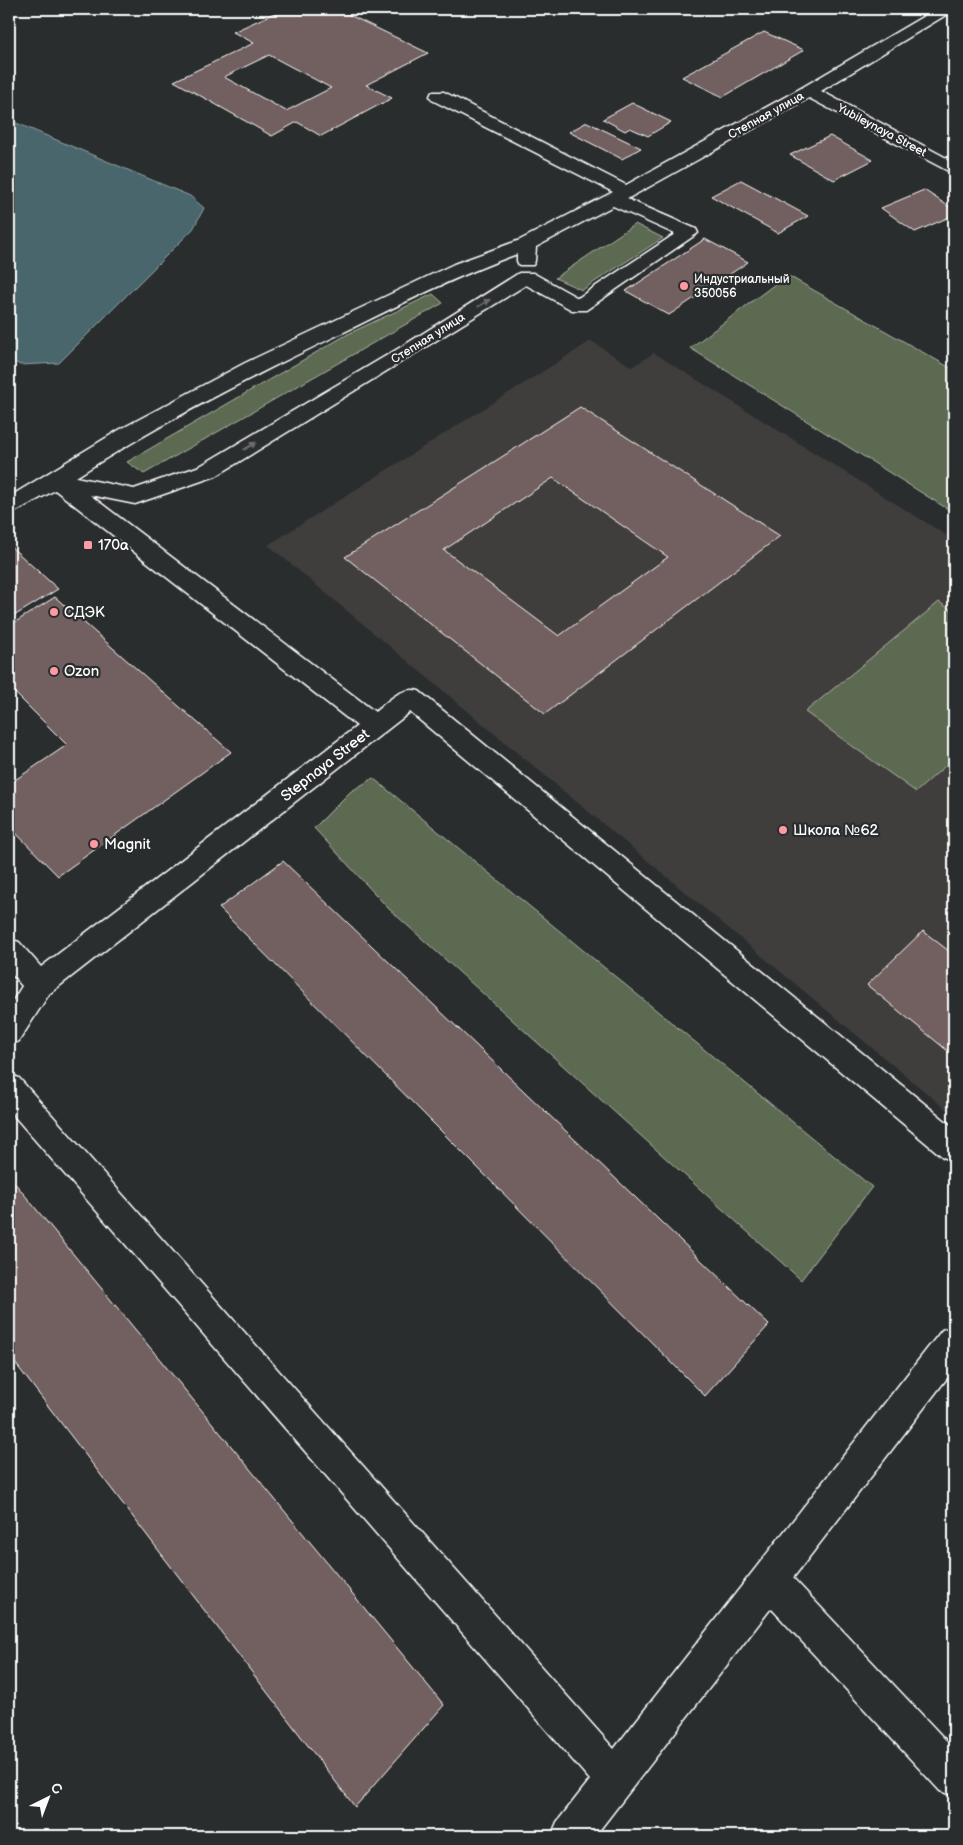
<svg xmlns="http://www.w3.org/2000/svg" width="963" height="1845" font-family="'Balsamiq Sans',sans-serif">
<rect width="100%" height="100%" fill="#2a2d2e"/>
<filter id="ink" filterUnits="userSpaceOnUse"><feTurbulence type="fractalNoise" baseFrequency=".02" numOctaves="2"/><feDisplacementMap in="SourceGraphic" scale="10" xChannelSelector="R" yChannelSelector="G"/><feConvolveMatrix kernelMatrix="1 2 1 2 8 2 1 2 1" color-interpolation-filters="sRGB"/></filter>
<g filter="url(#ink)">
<polygon fill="#403c3c" points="591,341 632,367 654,353 954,540 954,1116 268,545"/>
<g fill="#5c6a51" stroke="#aeb4a8">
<polygon points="635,224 663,238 582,290 555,278"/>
<polygon points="787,275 954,370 954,513 690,348"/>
<polygon points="433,294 443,303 144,474 127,462 348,334"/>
<polygon points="939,602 954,612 954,758 916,792 805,712"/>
<polygon points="373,778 872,1187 801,1280 388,908 314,828 350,792"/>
</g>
<polygon fill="#49666c" stroke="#92a3a7" points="9,120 190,196 204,208 193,229 59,363 20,365 9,359"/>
<g fill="#725f5e" stroke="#fff" fill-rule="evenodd">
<path d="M 283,9 L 293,12 L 300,9 L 323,9 L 328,11 L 337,9 L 428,53 L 366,85 L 392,98 L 321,136 L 297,122 L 272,136 L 174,81 L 254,43 L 233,32 ZM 269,55 L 331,88 L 286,111 L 224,77 Z"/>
<polygon points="764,32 804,50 723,97 682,77"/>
<polygon points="632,103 671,122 648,136 630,128 625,131 603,119"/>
<polygon points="587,122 641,148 622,159 569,132"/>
<polygon points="830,136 873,160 834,180 790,155"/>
<polygon points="741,180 808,216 778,233 711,196"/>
<polygon points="924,190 954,210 954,215 915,232 881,208"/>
<polygon points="705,239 748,262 669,315 626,291"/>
<path d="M 580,407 L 780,536 L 545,714 L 345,557 ZM 553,478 L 668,557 L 559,636 L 444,550 Z"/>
<polygon points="9,545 58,589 9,619"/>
<polygon points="55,597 231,752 58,876 9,826 9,784 67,745 9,687 9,649 14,646 9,642 9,626"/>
<polygon points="283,861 769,1325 705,1396 219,908"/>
<polygon points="923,931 954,955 954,1056 867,985"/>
<polygon points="9,1176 444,1705 355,1807 9,1355"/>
</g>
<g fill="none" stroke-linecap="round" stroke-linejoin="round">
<g stroke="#fff" stroke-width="3">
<g id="minor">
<path d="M 936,9 L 954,10 L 821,91 L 954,162 L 954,174 L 809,98 L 627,199 L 696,229 L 698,233 L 586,310 L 572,310 L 526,285 L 216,476 L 135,504 L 90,495 L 375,712 C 388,702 401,686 419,691 L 954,1128 L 954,1161 L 943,1157 L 410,712 L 49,994 L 19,1041 L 9,1045 L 9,1007 L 22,986 L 9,971 L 9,939 L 19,942 L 41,967 L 357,726 L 55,490 L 9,515 L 9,497 L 119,430 L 245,363 L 454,264 L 520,240 L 613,192 L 432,100 L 430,96 L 432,92 L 444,92 L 626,185 L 803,87 ZM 613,206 L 675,234 L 578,298 L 533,273 L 519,273 L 406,344 L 200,466 L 134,489 L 76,477 C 162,422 252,376 344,332 C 401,304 457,276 517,254 L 517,261 L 519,265 L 533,265 L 535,261 L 536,247 Z"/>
<polygon points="9,1074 19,1078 614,1749 942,1330 954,1326 954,1369 793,1578 954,1749 954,1796 940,1791 771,1608 595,1836 551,1836 557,1822 590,1780 9,1110"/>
</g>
</g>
<use href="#minor" fill="#2a2d2e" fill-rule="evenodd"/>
</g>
<defs><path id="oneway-solid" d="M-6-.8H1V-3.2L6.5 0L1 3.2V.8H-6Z" transform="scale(1.25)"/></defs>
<g fill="#6a6c6d">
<use href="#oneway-solid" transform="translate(484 303) rotate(-32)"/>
<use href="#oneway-solid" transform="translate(250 446) rotate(-31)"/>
</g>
</g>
<g fill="#ff9aa2" stroke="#2a2d2e" stroke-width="2">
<circle cx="684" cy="286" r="5"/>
<rect x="83" y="540" width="10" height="10" rx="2.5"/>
<circle cx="54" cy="612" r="5"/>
<circle cx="54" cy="671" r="5"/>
<circle cx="783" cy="830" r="5"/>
<circle cx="94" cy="844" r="5"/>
</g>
<g text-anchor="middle" stroke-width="4.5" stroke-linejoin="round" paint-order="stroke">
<g font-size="12" fill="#fff" stroke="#2a2d2e">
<text transform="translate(766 115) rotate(-29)" y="4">Степная улица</text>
<text transform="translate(882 130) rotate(28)" y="4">Yubileynaya Street</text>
<text transform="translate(428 338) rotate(-32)" y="4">Степная улица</text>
</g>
<g font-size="12" fill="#fff" stroke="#2a2d2e" text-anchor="start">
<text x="694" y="283">Индустриальный<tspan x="694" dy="14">350056</tspan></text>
</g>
<g font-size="15" fill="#fff" stroke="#2a2d2e" text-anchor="start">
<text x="98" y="550">170а</text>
<text x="64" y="617">СДЭК</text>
<text x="64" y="676">Ozon</text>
<text x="793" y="835">Школа №62</text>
<text x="104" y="849">Magnit</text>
</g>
<g font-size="15" fill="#fff" stroke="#2a2d2e">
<text transform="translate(325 765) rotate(-38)" y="5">Stepnaya Street</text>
</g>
</g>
<rect width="963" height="1845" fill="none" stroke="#2a2d2e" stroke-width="30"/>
<rect x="15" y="15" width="933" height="1815" fill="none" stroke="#fff" stroke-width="2" filter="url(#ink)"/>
<g transform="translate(48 1798) rotate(42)" stroke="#2a2d2e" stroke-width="4" paint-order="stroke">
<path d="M0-4L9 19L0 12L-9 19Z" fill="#ffffff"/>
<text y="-8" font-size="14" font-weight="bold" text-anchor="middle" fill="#ffffff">С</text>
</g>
</svg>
